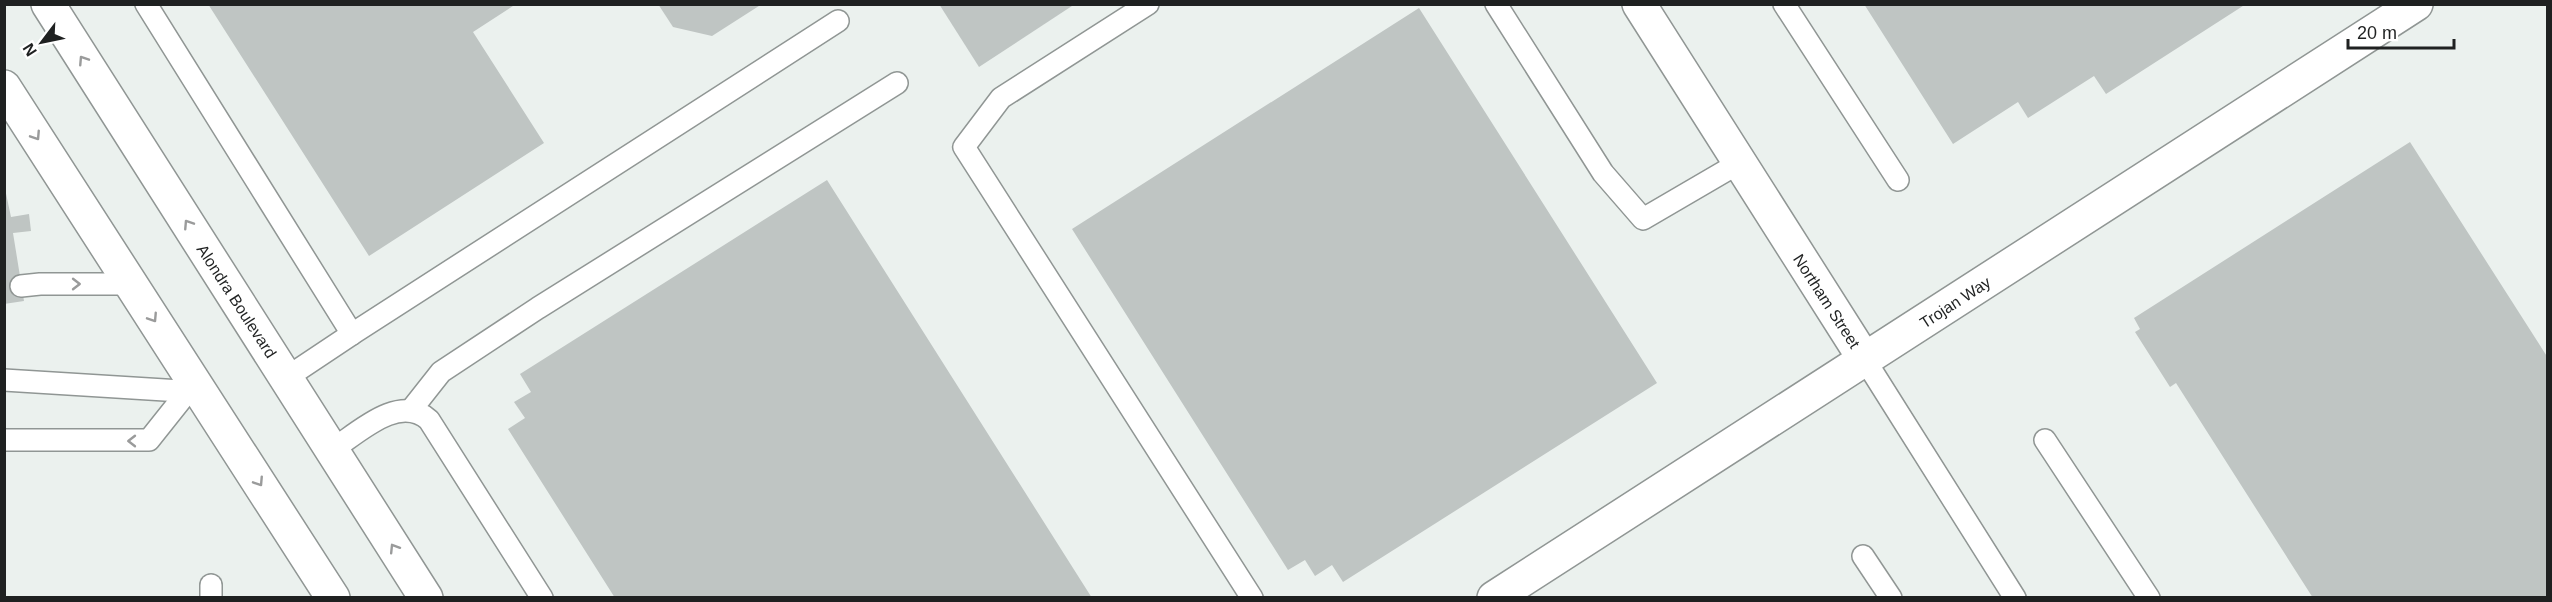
<svg xmlns="http://www.w3.org/2000/svg" width="2552" height="602" font-family="Arial,sans-serif">
<rect width="100%" height="100%" fill="#ebf1ee"/>
<g fill="#bfc5c3">
<polygon points="208,4 516,4 473,32 544,143 369,256"/>
<polygon points="658,4 762,4 712,36 673,27"/>
<polygon points="939,4 1075,4 979,67"/>
<polygon points="1864,4 2246,4 2106,94 2094,76 2028,118 2018,102 1953,144"/>
<polygon points="1419,8 1657,383 1343,582 1332,565 1315,576 1305,560 1288,570 1072,229"/>
<polygon points="2410,142 2548,358 2548,598 2313,598 2176,383 2170,387 2135,332 2140,329 2134,318"/>
<polygon points="827,180 1092,598 615,598 508,429 525,418 514,402 531,392 520,374"/>
<polygon points="4,184 11,217 29,214 31,231 13,233 24,301 4,304"/>
</g>
<g fill="none" stroke-linecap="round" stroke-linejoin="round">
<g stroke="#909694" stroke-width="24">
<g id="service">
<polyline points="146,4 352,334 838,21"/>
<polyline points="1148,4 1001,98 964,147 1252,598"/>
<polyline points="1496,4 1603,173 1643,219 1739,163"/>
<polyline points="1784,4 1898,180"/>
<polyline points="21,286 40,284 131,284"/>
<polyline points="1865,360 2015,598"/>
<polyline points="286,378 352,334"/>
<polyline points="4,380 197,392"/>
<polyline points="411,410 441,372 538,308 897,83"/>
<polyline points="4,440 149,440 188,391"/>
<polyline points="2045,440 2149,598"/>
<path d="M 332,450 C 358,433 399,393 429,420 L 542,598"/>
<polyline points="1863,556 1891,598"/>
<polyline points="211,585 211,598"/>
</g>
</g>
<g stroke="#909694" stroke-width="36">
<g id="tertiary">
<polyline points="1639,4 1865,360"/>
<polyline points="1494,598 2416,4"/>
</g>
</g>
<g stroke="#909694" stroke-width="36">
<g id="secondary">
<polyline points="48,4 426,598"/>
<polyline points="4,87 333,598"/>
</g>
</g>
<use href="#service" stroke="#fff" stroke-width="21"/>
<use href="#tertiary" stroke="#fff" stroke-width="33"/>
<use href="#secondary" stroke="#fff" stroke-width="33"/>
</g>
<defs><path id="oneway-chevron" d="M-2-3.5L2.5 0L-2 3.5" fill="none" stroke-width="1.6" stroke-linecap="round" stroke-linejoin="round" transform="scale(1.5)"/></defs>
<g stroke="#9a9b9b">
<use href="#oneway-chevron" transform="translate(83 60) rotate(-123)"/>
<use href="#oneway-chevron" transform="translate(36 136) rotate(57)"/>
<use href="#oneway-chevron" transform="translate(188 224) rotate(-123)"/>
<use href="#oneway-chevron" transform="translate(76 284)"/>
<use href="#oneway-chevron" transform="translate(153 318) rotate(57)"/>
<use href="#oneway-chevron" transform="translate(132 441) rotate(-180)"/>
<use href="#oneway-chevron" transform="translate(259 482) rotate(57)"/>
<use href="#oneway-chevron" transform="translate(394 548) rotate(-122)"/>
</g>
<g text-anchor="middle" stroke-width="4.5" stroke-linejoin="round" paint-order="stroke">
<g font-size="16" fill="#1f2121" stroke="#fff">
<text transform="translate(237 301) rotate(57)" y="6">Alondra Boulevard</text>
<text transform="translate(1827 301) rotate(57)" y="6">Northam Street</text>
<text transform="translate(1955 302) rotate(-33)" y="6">Trojan Way</text>
</g>
</g>
<rect width="2552" height="602" fill="none" stroke="#1f2121" stroke-width="12"/>
<g transform="translate(42 42) rotate(238)" stroke="#ffffff" stroke-width="4.5" paint-order="stroke">
<path d="M0-4.5L10 22L0 15L-10 22Z" fill="#1f2121"/>
<text y="-9" font-size="16" font-weight="bold" text-anchor="middle" fill="#1f2121">N</text>
</g>
<path d="M2348 39v9h106v-9" fill="none" stroke="#1f2121" stroke-width="3"/>
<text x="2357" y="39" font-size="18" fill="#1f2121" stroke="#ffffff" stroke-width="4.5" paint-order="stroke">20 m</text>
</svg>
